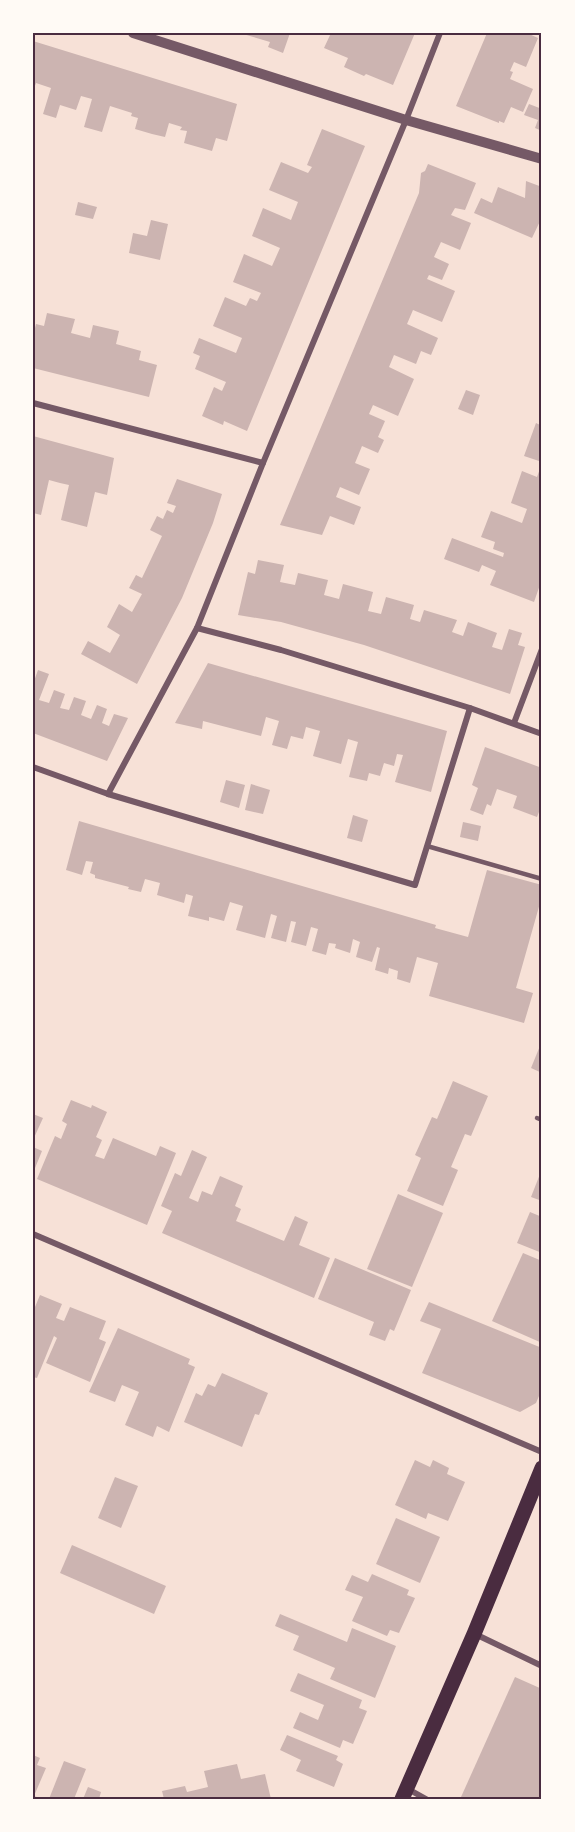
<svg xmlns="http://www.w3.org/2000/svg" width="575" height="1832" font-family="Cabin,sans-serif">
<rect width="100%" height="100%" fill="#f7e1d7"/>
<g fill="#ccb4b1">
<polygon points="290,33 283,53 268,47 270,42 243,34"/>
<polygon points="331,33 415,33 393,85 366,74 364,76 344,67 348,58 324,48"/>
<polygon points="487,33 527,33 538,38 526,67 514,62 510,71 513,72 510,79 533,89 523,112 511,107 504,123 499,121 499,123 456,106"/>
<polygon points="33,41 237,104 227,141 216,138 212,151 184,143 187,131 180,130 182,127 169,123 165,137 152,134 135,129 138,118 131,116 132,113 110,106 102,132 84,127 92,99 81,96 76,110 60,105 56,118 43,114 51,88 36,83 33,91"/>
<polygon points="529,104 542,109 542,131 535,128 538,120 524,115"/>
<polygon points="322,129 365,146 247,431 224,421 223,425 202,416 214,387 222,391 226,382 195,369 200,356 193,353 199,338 236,353 242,338 213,326 225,297 246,306 250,298 257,301 261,293 233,282 244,254 272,266 280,248 252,236 263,208 291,220 298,202 269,190 281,162 308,173 312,167 307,165"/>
<polygon points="428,164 476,183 465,210 455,208 451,215 471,223 460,250 441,242 434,257 449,264 442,280 429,275 427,279 455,291 442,322 413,310 407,324 438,338 431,355 421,351 416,364 394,355 389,367 414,379 398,416 373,405 369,414 385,421 378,437 384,440 378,453 362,446 355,463 370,469 359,495 340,487 336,497 361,507 354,525 330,516 322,535 280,525 419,193 421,173 425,171"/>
<polygon points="526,181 542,187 542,217 532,238 474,213 481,198 492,203 498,187 525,198"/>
<polygon points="78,202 97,207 93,219 75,215"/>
<polygon points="151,220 168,224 160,260 129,253 133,233 147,236"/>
<polygon points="47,313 75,319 71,333 90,338 93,325 119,331 116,344 141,351 139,360 157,365 149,397 33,368 33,336 36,324 44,326"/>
<polygon points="466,390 480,395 473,415 458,409"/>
<polygon points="536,423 542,426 542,462 524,456"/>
<polygon points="33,436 114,458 107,495 95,492 87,527 61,520 69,485 60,483 49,480 41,515 33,513"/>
<polygon points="542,463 542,579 534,602 490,585 496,571 482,565 479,572 444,559 452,538 503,557 504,553 493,549 495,542 481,537 491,511 522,523 527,509 511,503 522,471 537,477"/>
<polygon points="177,479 222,494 213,523 182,598 137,684 81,654 88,641 110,653 120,635 107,627 119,604 132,612 142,594 129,588 136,575 142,578 162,536 150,530 157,516 163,519 167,510 173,513 176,506 167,503"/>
<polygon points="258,560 284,565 280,582 295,585 298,573 328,580 324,595 339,599 343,584 373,592 368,611 381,614 386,597 414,605 410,619 420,622 424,610 457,620 452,632 463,636 468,622 497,633 492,647 502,650 509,629 522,633 518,645 525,647 510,694 364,645 281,622 238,615 248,572 255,574"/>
<polygon points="208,663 447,731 431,792 395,782 403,755 397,754 394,766 384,763 380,776 369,773 367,781 349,777 358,742 348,739 341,764 313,756 320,731 306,727 303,739 291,736 287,749 272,745 279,721 266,717 261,736 203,721 202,729 175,723"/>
<polygon points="38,670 49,674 39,700 49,703 54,690 65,694 60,708 69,710 74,697 86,701 81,715 91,719 97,705 107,709 102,723 109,726 114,714 128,718 107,761 33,733 33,684"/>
<polygon points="485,747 542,768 542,804 537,817 513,808 517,796 497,789 491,806 487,804 483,815 470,810 478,788 472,785"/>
<polygon points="226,780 245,785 239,808 220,802"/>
<polygon points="251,784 270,790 263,814 245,810"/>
<polygon points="353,815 368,820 362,842 347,838"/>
<polygon points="79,821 412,918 436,925 435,928 468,937 487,870 542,885 542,896 516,988 533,993 524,1023 429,996 438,963 417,957 410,983 397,979 398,971 389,968 388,974 375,970 380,948 377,947 372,962 356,957 360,942 353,939 350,953 335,948 336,944 329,943 326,955 312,951 318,929 311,927 306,946 291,942 296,922 291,921 286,942 271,938 277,916 271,914 265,938 236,930 243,906 230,902 224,921 209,917 209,921 188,916 193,896 186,894 184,903 157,895 160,883 145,879 141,892 128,889 129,887 95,878 95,875 90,873 93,862 86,861 82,875 66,870"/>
<polygon points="463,822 481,826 478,841 460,837"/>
<polygon points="542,1041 542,1073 531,1068"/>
<polygon points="453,1081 488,1096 471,1136 465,1134 451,1167 458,1170 443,1206 407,1191 421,1158 415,1155 432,1117 437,1119"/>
<polygon points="71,1100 91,1108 92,1105 107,1112 96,1137 102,1140 95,1156 104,1159 113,1138 156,1156 160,1146 176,1153 147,1225 37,1179 55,1136 61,1139 67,1124 62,1121"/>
<polygon points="33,1114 43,1118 33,1140"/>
<polygon points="33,1147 42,1151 33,1173"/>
<polygon points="192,1150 207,1157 189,1198 198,1202 202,1191 212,1195 220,1176 243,1186 235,1206 241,1209 236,1221 284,1241 295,1216 308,1222 299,1245 330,1258 314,1298 162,1233 172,1211 161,1206 175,1173 181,1176"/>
<polygon points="542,1169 542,1201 531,1197"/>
<polygon points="398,1194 443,1213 412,1287 367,1269"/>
<polygon points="530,1212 542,1217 542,1253 517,1243"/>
<polygon points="523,1253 542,1261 542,1343 492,1321"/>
<polygon points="335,1258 411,1290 394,1331 390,1329 385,1341 369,1335 374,1322 318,1299"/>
<polygon points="40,1295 62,1304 56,1318 64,1321 70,1307 106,1321 99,1339 106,1342 90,1382 46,1363 57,1338 54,1336 37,1378 33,1377 33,1306 35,1307"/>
<polygon points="429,1302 542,1348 542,1389 536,1403 520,1412 422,1373 441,1329 420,1321"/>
<polygon points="118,1328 190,1359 188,1364 195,1367 169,1432 157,1426 153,1437 125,1425 139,1392 122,1385 115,1402 89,1392"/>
<polygon points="222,1373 268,1393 259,1415 255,1414 242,1447 184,1422 196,1393 202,1396 208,1384 215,1387"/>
<polygon points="415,1460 430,1467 433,1460 449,1468 447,1474 465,1482 448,1521 428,1513 426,1519 395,1505"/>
<polygon points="115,1477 138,1486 121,1528 98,1518"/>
<polygon points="396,1518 440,1537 420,1583 376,1564"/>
<polygon points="72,1545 166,1586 154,1614 60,1573"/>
<polygon points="372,1574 409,1590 407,1595 415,1598 399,1633 390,1630 387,1636 352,1621 363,1597 345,1590 352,1575 368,1582"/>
<polygon points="280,1614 347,1642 352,1628 396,1646 375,1698 330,1679 335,1668 293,1650 299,1636 275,1626"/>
<polygon points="298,1673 362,1700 359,1708 367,1711 353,1744 343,1740 340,1748 293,1728 300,1712 318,1720 324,1705 290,1691"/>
<polygon points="515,1677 542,1689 542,1799 464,1799 461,1797"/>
<polygon points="287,1735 338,1756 336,1760 343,1764 334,1787 296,1771 301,1760 280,1750"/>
<polygon points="33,1755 40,1758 37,1765 46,1768 34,1796 42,1799 33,1799"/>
<polygon points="64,1761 86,1769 74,1799 49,1799"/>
<polygon points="237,1764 241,1779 265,1774 271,1799 164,1799 162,1791 185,1786 187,1792 208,1787 204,1771"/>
<polygon points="88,1787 101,1792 99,1799 83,1799"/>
</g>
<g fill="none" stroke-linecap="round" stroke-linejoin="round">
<g stroke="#755966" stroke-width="4.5">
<polyline points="427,846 542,879"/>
<polyline points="537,1118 542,1120"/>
</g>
<g stroke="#755966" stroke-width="6">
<polyline points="33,403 263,463"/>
<polyline points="197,628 281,650 470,708 542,734"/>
<polyline points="514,723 542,649"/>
<polyline points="33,767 108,794 415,885 470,708"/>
<polyline points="108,794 197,628 263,463 406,120 440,33"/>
<polyline points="33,1234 542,1452"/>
<polyline points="475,1634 542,1666"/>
<polyline points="408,1789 426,1799"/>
</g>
<polyline stroke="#755966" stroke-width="10" points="133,33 406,120 542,159"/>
<polyline stroke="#4a2c40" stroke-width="15" points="402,1799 474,1634 542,1468"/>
</g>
<rect width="575" height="1832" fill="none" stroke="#fffaf5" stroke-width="69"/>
<rect x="34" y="34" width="506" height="1764" fill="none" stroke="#4a2c40" stroke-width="2"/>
</svg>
